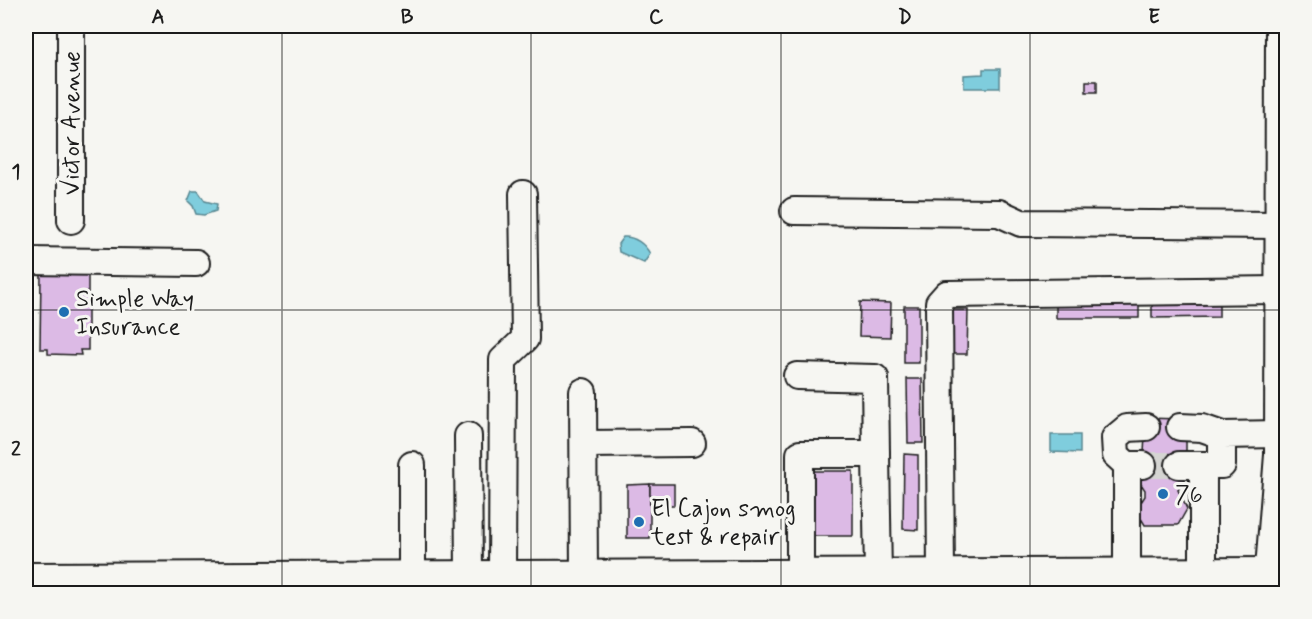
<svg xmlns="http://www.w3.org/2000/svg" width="1312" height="619" font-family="Mynerve,sans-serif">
<rect width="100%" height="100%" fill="#f6f6f2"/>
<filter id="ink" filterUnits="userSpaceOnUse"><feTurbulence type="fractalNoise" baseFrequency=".0167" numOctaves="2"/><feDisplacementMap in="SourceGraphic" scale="12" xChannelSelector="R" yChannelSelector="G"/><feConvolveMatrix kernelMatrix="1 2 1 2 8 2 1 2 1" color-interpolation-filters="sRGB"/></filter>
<g filter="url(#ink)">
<g fill="#7fcddd" stroke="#578690" stroke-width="1.5">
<polygon points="983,69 1000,69 1000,88 964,88 964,75 983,74"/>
<polygon points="192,191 198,191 205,201 217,204 216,211 204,215 196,214 193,206 188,201"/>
<path d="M 623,237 C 634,236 645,244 650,254 L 644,263 L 619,252 L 618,244 Z"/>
<polygon points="1051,435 1080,435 1080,453 1051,452"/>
</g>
<g fill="#dcbae5" stroke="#1c1c1c" stroke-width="1.5">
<rect x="1086" y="81" width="11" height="11"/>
<polygon points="41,274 88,275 88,350 80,350 81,355 48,354 48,349 40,349"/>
<polygon points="1139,300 1139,318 1056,318 1056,301"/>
<polygon points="1219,301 1219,317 1152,318 1152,302"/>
<polygon points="860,302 891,303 890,337 859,336"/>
<rect x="904" y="306" width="15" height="57"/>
<polygon points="953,310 968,310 967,354 953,354"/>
<polygon points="907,379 922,379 923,443 908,443"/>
<polygon points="1146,418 1180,419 1186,435 1186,454 1144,453"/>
<polygon points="904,454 918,455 918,530 903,529"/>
<polygon points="1177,461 1186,477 1178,490 1187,509 1178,525 1145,525 1136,510 1145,496 1145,490 1137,478 1144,462"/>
<polygon points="811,471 853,471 853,536 810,536"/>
<polygon points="650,484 650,538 627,538 627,485"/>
<rect x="650" y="484" width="24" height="21"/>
</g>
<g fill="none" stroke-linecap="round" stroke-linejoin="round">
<polyline stroke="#d5d5d2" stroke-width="26" stroke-dasharray="26 13" stroke-linecap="butt" points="1143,465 1179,465"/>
<g stroke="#1c1c1c" stroke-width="30">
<g id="minor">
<polyline points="71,26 71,220"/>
<polyline points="794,211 999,213 1021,223 1282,225"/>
<polyline points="26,261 196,263"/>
<polyline points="797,376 875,378 876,454"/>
<polyline points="583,392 584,577"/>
<polyline points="1180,427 1202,428 1222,435"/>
<polyline points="468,436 469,578"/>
<polyline points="584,444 692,443"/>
<polyline points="412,465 412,578"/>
<polyline points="1127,465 1116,455 1115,438 1127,428 1146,427"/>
<polyline points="1179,465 1222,465 1222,435 1281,434"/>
<polyline points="1203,465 1203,574"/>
<polyline points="1127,575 1127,465 1143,465"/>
<polyline points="800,576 800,454 876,454 878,576"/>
<polyline points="941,576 939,303 947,294 1282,290"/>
<polyline points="502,578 503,360 525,339 523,194"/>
</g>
</g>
<g stroke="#1c1c1c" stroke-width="36">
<g id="major">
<polyline points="26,579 1286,574"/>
<polyline points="1270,594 1281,455 1282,26"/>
</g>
</g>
<use href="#minor" stroke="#f6f6f2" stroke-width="26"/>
<use href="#major" stroke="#f6f6f2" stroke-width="32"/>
</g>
</g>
<path fill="none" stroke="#1c1c1c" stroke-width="1.5" stroke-opacity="0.55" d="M 282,26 L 282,594M 531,26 L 531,594M 781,26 L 781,594M 1030,26 L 1030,594M 26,310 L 1286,310"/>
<g fill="#1f6fb2" stroke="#f6f6f2" stroke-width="2">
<circle cx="64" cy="312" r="6"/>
<circle cx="1163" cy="494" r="6"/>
<circle cx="639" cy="522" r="6"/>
</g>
<g text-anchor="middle" stroke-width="6" stroke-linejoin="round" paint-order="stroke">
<g font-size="24" fill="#1c1c1c" stroke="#f6f6f2">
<text transform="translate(71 123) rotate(-90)" y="8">Victor Avenue</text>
</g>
<g font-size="24" fill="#1c1c1c" stroke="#f6f6f2" text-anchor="start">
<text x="76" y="306">Simple Way<tspan x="76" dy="28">Insurance</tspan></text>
<text x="1175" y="502">76</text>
<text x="651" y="516">El Cajon smog<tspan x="651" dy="28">test &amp; repair</tspan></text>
</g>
</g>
<rect width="1312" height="619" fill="none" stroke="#f6f6f2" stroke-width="66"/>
<rect x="33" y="33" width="1246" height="553" fill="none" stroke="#1c1c1c" stroke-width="2"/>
<g font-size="20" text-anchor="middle" font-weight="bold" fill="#1c1c1c">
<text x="158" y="23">A</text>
<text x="407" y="23">B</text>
<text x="656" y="23">C</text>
<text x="905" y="23">D</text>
<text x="1154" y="23">E</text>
<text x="16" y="178">1</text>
<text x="16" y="455">2</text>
</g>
</svg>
